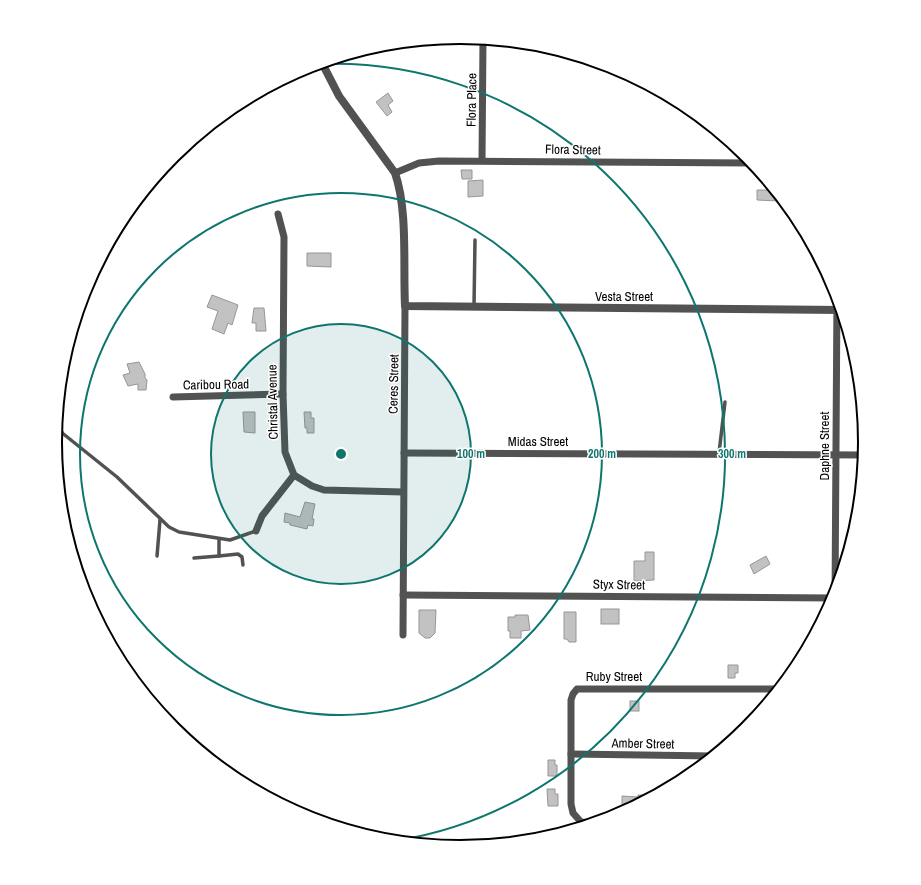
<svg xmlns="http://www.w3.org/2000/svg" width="921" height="885" font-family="'Archivo Narrow',sans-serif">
<rect width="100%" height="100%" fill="#fff"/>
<g fill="#c2c2c2" stroke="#969696">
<polygon points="388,93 393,101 388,105 392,112 387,116 376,102"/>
<polygon points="461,170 472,170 472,179 462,179"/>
<polygon points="483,180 483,196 468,197 468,181"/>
<polygon points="757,190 775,190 778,194 778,201 757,200"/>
<polygon points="307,253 331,253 331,267 307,266"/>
<polygon points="212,295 238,305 232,325 228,323 224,334 212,329 218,311 207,307"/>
<polygon points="254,308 264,308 266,331 256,331 256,323 252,323"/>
<polygon points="139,362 145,374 145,378 147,380 146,390 138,390 138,384 128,386 123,375 130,373 127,364"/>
<polygon points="243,412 255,412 255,433 244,432"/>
<polygon points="304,412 311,412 311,418 314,418 314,433 307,433 307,428 305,428"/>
<polygon points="305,502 315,504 312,519 314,519 313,526 308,525 307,529 290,525 290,523 284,522 285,513 300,517"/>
<polygon points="645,552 654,552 654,580 634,581 634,561 645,561"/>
<polygon points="766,556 770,564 754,574 750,565"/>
<rect x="601" y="609" width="18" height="15"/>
<polygon points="419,610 436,610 435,633 430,638 425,638 419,633"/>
<polygon points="564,612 576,612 576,642 569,642 567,639 564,639"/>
<polygon points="515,615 528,615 530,630 521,631 521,638 510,638 510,631 508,631 508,617 515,617"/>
<polygon points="728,665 738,665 738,673 735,673 735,678 728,678"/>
<rect x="630" y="701" width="9" height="10"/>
<polygon points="548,760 555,760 555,765 557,765 557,776 548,776"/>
<polygon points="547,789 555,789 555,794 558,794 558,806 548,806"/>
<polygon points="638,795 656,795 622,814 622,796 638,797"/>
</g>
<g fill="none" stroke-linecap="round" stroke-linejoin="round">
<g stroke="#525252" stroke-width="3.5">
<polyline points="474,307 475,240"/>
<polyline points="56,428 117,477 169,527 179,532 230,540 256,531"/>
<polyline points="55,440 62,432"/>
<polyline points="719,453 725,402"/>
<polyline points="219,539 219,556 238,554 242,557 243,565"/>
<polyline points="157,556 160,520"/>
<polyline points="194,558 219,556"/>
</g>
<g stroke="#525252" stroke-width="7">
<polyline points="482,160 483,39"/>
<polyline points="395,173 419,163 439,161 753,163"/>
<polyline points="278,214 284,237 283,394 285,452 294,475 312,486 324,490 403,492"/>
<polyline points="173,397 283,394"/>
<polyline points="404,453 865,455"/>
<polyline points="256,531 262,516 294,475"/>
<polyline points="403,595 835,598"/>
<polyline points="835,599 837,293"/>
<polyline points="403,635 405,306"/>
<polyline points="571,754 714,756"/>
<polyline points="597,823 581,822 573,813 571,804 571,700 573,694 577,689 780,689"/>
</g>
<path stroke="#525252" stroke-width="8" d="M 322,63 L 339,96 L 395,173 C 408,210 403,266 405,306 L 842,310"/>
</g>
<circle cx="341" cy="454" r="130" fill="#0f766e" fill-opacity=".12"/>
<g fill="none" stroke="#0f766e" stroke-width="2">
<circle cx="341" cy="454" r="130"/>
<circle cx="341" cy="454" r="261"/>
<path d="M321 64A391 391 0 0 1 395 841"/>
</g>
<g text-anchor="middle" stroke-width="3" stroke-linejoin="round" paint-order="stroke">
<g font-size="13" fill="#000" stroke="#fff">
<text transform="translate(471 100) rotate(-89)" y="5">Flora Place</text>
<text transform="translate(573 149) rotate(1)" y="5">Flora Street</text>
<text x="624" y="301">Vesta Street</text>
<text transform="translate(216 384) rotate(-1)" y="5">Caribou Road</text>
<text transform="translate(393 384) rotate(-89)" y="5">Ceres Street</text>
<text transform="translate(272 402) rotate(-91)" y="5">Christal Avenue</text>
<text x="538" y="446">Midas Street</text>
<text transform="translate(824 446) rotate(-90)" y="5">Daphne Street</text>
<text transform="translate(619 584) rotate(1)" y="5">Styx Street</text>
<text x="614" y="681">Ruby Street</text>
<text transform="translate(643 743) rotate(1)" y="5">Amber Street</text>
</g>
</g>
<path d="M0 0H921V885H0ZM62 442a398 398 0 1 1 796 0a398 398 0 1 1-796 0Z" fill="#fff" fill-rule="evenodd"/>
<path fill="none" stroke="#000" stroke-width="2" d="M62 442a398 398 0 1 1 796 0a398 398 0 1 1-796 0Z"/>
<circle cx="341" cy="454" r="6" fill="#0f766e" stroke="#fff" stroke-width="2"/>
<g font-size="12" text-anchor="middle" font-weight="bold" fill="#0f766e" stroke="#fff" stroke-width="3" stroke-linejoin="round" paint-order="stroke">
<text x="471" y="458">100 m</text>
<text x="602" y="458">200 m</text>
<text x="732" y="458">300 m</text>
</g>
</svg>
